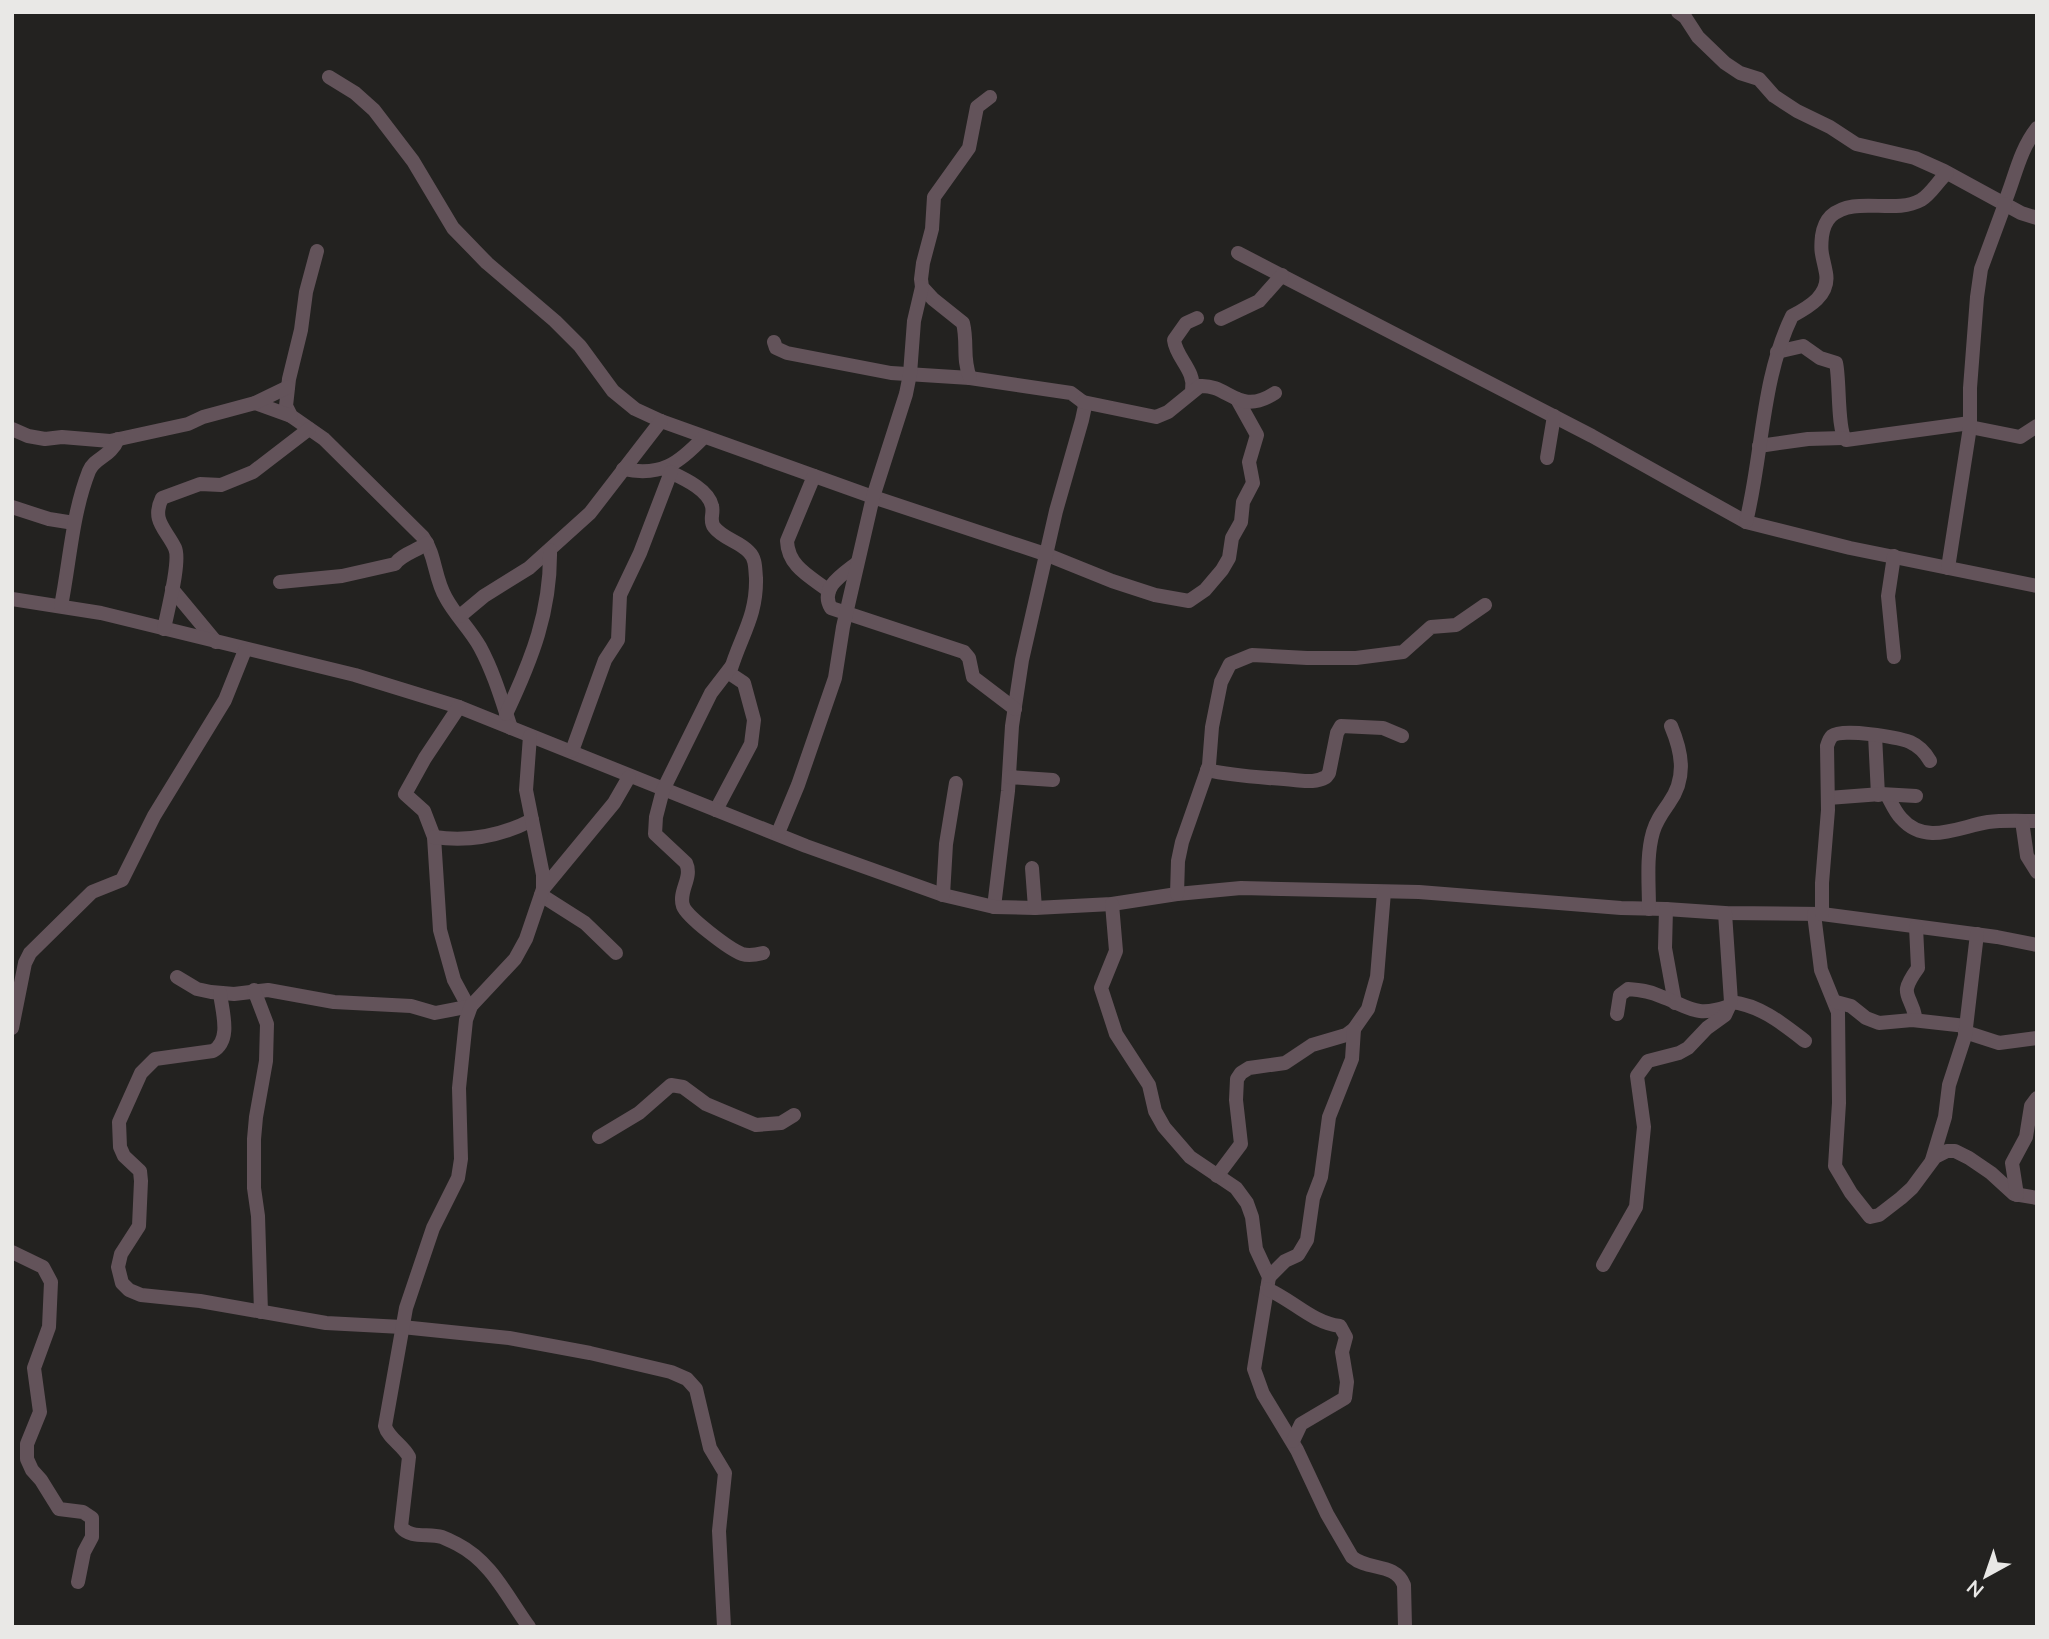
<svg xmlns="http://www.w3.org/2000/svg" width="2049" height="1639" font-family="Lato,sans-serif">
<rect width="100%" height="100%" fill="#232220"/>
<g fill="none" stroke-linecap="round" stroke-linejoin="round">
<g stroke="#63535a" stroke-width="14">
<polyline points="1678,12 1685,17 1698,37 1725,63 1740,73 1759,79 1774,96 1797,111 1830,127 1856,144 1915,158 1944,171 2021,213 2037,218"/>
<polyline points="329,77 355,93 374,110 413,161 453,228 487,263 555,321 580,346 613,391 635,409 661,421 873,497 1045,554 1112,581 1155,595 1189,601 1205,590 1222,570 1229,558 1232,538 1241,522 1243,502 1253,483 1249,462 1257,435 1237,399"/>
<path d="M 2004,204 C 2015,178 2019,151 2037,128"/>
<path d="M 317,251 L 306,292 L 301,330 L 289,379 L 286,406 L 291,416 L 324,439 L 423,537 C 436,555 434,578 446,598 C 455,615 470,629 480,647 C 494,673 502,701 511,728"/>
<polyline points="1238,253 1592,436 1746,522 1850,548 2037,586"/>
<polyline points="1221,319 1259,301 1282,275"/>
<polyline points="774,342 776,348 787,353 891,373 970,378 1071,393 1083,402 1085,406 1082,420 1056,511 1022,660 1012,726 1008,791 994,907"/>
<path d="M 1777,352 L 1803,346 L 1820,358 L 1836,363 C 1840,379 1837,431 1846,440 L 1970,423"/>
<path d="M 970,378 C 962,357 968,344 963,323 L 933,299 L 922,287 L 921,279 L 923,263 L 932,229 L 934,197 L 969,148 L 977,107 L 990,97"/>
<path d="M 1192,390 C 1196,371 1176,358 1174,340 L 1186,323 L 1197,318"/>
<path d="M 1083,402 L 1156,417 L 1168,412 L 1200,386 C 1229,384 1238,417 1275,393"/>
<polyline points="255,403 291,416"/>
<polyline points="1970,427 2020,437 2037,426"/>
<polyline points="12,429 28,436 45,439 62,437 110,441 188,424 203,417 255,403 288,387"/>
<polyline points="1759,446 1808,439 1843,438"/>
<polyline points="1547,458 1554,416"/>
<path d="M 623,469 C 662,477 679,463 704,437"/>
<path d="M 666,470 C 680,477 708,488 712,506 C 714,514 709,520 714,527 C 723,539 739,541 749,552 C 756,559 755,568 756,578 C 757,617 740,637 730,672 L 732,675 L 744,683 L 754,720 L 751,744 L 716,810"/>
<path d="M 814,476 L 787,541 C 788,567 811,577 829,591"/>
<polyline points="12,507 49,519 74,523"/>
<path d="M 1746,522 C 1763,454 1761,380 1792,316 C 1809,307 1830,295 1826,273 C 1823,256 1820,254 1822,236 C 1823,229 1826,221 1831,216 C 1855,195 1894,215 1921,200 C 1931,194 1938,181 1947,173"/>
<polyline points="1894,556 1888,596 1894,657"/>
<path d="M 857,563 C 843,574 819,588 831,608 L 964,652 L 969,658 L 973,677 L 1015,709"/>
<polyline points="1948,568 1970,427 1970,388 1977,297 1981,269 2005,204"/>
<path d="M 280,582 L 342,576 L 395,564 C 402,554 417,551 427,543"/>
<polyline points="172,589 216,642"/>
<polyline points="12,599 101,613 355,675 459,707 806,846 943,895 994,907 1035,908 1112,904 1177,894 1241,888 1419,892 1621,908 1666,909 1725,913 1822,914 1997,937 2037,945"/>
<path d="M 61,606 C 70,561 72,514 89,471 C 95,457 111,457 118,439"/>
<polyline points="460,616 484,596 529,568 590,513 661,421"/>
<path d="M 164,629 C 167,613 181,561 175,548 C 166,529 151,521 162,498 L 200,484 L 221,485 L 253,472 L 309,429"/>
<path d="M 731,667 L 711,693 L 663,790 L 656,817 L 655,834 L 686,863 C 693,878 678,891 683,906 C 687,917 729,949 742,954 C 749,956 755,955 763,953"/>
<polyline points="459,707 425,758 405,794 424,811 434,837 440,930 454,980 468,1006"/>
<path d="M 506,714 C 532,659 551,611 550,550"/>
<polyline points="1875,735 1878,795"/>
<polyline points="572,751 605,660 618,640 620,595 640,553 671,472"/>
<path d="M 1207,770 C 1237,777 1264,777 1294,780 C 1306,781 1315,783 1326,777 L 1329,773 L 1337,733 L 1341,726 L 1383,728 L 1402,736"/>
<polyline points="1009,777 1053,780"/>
<path d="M 1887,795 C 1891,802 1895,812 1901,818 C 1925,846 1958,827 1988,822 C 2003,820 2021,821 2037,821"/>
<polyline points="1828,798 1881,794 1916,796"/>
<polyline points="2022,821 2027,856 2037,872"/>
<polyline points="778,833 798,785 835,678 843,627 873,497 906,394 910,374 914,321 922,287"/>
<path d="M 434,837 C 468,842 501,836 532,820"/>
<polyline points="1032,868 1035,908"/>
<polyline points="543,889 614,803 629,777"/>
<polyline points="1177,894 1178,861 1182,842 1209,765 1212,727 1221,682 1230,664 1252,655 1307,658 1356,658 1403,652 1431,627 1456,625 1485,605"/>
<polyline points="541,895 585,923 616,953"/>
<polyline points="943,895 946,844 956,783"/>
<path d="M 1112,904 L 1116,951 L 1101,988 L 1116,1034 L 1149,1085 L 1155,1111 L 1164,1127 L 1190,1157 L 1236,1188 L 1247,1203 L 1252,1217 L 1256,1249 L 1269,1277 L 1254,1369 L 1263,1394 L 1297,1450 L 1327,1514 L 1352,1557 C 1368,1571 1395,1562 1404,1585 L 1405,1627"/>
<path d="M 1649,909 C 1649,884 1646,856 1653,832 C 1656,821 1662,813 1669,803 C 1687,778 1682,752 1671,726"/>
<polyline points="1666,909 1665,948 1675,1003"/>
<polyline points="1814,914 1821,970 1838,1012 1839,1103 1835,1166 1851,1193 1870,1217 1879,1215 1901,1198 1912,1188 1935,1157 1947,1151 1955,1151 1969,1158 1991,1173 2014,1194 2037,1198"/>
<path d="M 1822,914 L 1822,883 L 1828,810 L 1827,746 C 1828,743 1829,739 1832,736 C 1842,728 1897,737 1910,742 C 1919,746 1925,752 1930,761"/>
<path d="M 1916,927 L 1918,968 C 1897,997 1911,992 1916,1020"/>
<polyline points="177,977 197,989 211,992 234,994 268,990 334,1002 411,1006 435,1013 471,1006"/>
<polyline points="254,990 267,1024 266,1061 256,1117 254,1139 254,1188 258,1216 261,1312"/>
<path d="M 220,993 C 222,1011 232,1040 213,1051 L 155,1059 L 141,1073 L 119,1122 L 120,1147 L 124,1156 L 140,1171 L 141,1181 L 139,1226 L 121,1254 L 118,1267 L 122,1283 L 129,1290 L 141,1295 L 200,1301 L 326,1323 L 402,1327 L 509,1338 L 590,1353 L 671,1372 L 687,1379 L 696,1389 L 710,1448 L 725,1473 L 719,1531 L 724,1627"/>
<path d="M 1731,1002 C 1760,1005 1783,1024 1805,1041"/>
<polyline points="1836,1002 1851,1006 1866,1018 1879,1023 1912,1020 1966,1026"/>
<path d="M 1617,1014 L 1620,995 L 1628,989 C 1639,990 1650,991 1660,996 C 1690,1007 1695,1018 1729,1006"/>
<polyline points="12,1028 25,963 30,953 92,892 122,880 154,816 225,700 245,650"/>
<polyline points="1965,1032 1999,1043 2037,1038"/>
<polyline points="599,1137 639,1113 671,1085 683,1087 706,1104 756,1125 781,1123 794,1115"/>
<polyline points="1932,1160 1945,1117 1949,1085 1965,1036 1977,934"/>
<polyline points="1217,1176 1241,1144 1236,1100 1237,1079 1241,1073 1249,1068 1285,1063 1312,1045 1346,1035 1354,1029 1368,1009 1377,977 1384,892"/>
<polyline points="2017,1195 2012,1163 2026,1137 2031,1106 2037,1098"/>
<polyline points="12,1252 43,1267 51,1282 49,1327 34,1368 40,1412 27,1444 27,1459 32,1470 41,1480 59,1509 83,1512 92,1518 92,1537 84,1552 78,1582"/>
<polyline points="1603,1265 1636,1207 1644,1127 1637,1076 1648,1061 1679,1053 1688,1048 1707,1028 1725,1015 1731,1002 1725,913"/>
<polyline points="1269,1277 1285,1261 1298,1255 1307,1240 1313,1198 1321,1177 1329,1117 1352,1059 1354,1029"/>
<path d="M 1267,1289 C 1293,1300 1311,1322 1340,1326 L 1346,1337 L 1342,1352 L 1347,1382 L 1345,1398 L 1301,1424 L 1293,1441"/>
<path d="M 529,1627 C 507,1597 492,1562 457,1544 C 453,1542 447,1539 442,1537 C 428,1533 411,1539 401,1527 L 409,1457 C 403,1445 388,1438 385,1426 L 406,1308 L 433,1228 L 458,1178 L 461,1159 L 459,1088 L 466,1020 L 471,1006 L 515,959 L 526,939 L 543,889 L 543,875 L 526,790 L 530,736"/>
</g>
</g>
<rect width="2049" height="1639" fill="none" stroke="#e9e8e6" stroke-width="28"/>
<g transform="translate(1986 1576) rotate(220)" stroke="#232220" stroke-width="5" paint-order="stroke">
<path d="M0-5L12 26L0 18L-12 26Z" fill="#e9e8e6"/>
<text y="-10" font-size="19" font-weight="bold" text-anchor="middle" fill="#e9e8e6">N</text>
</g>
</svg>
